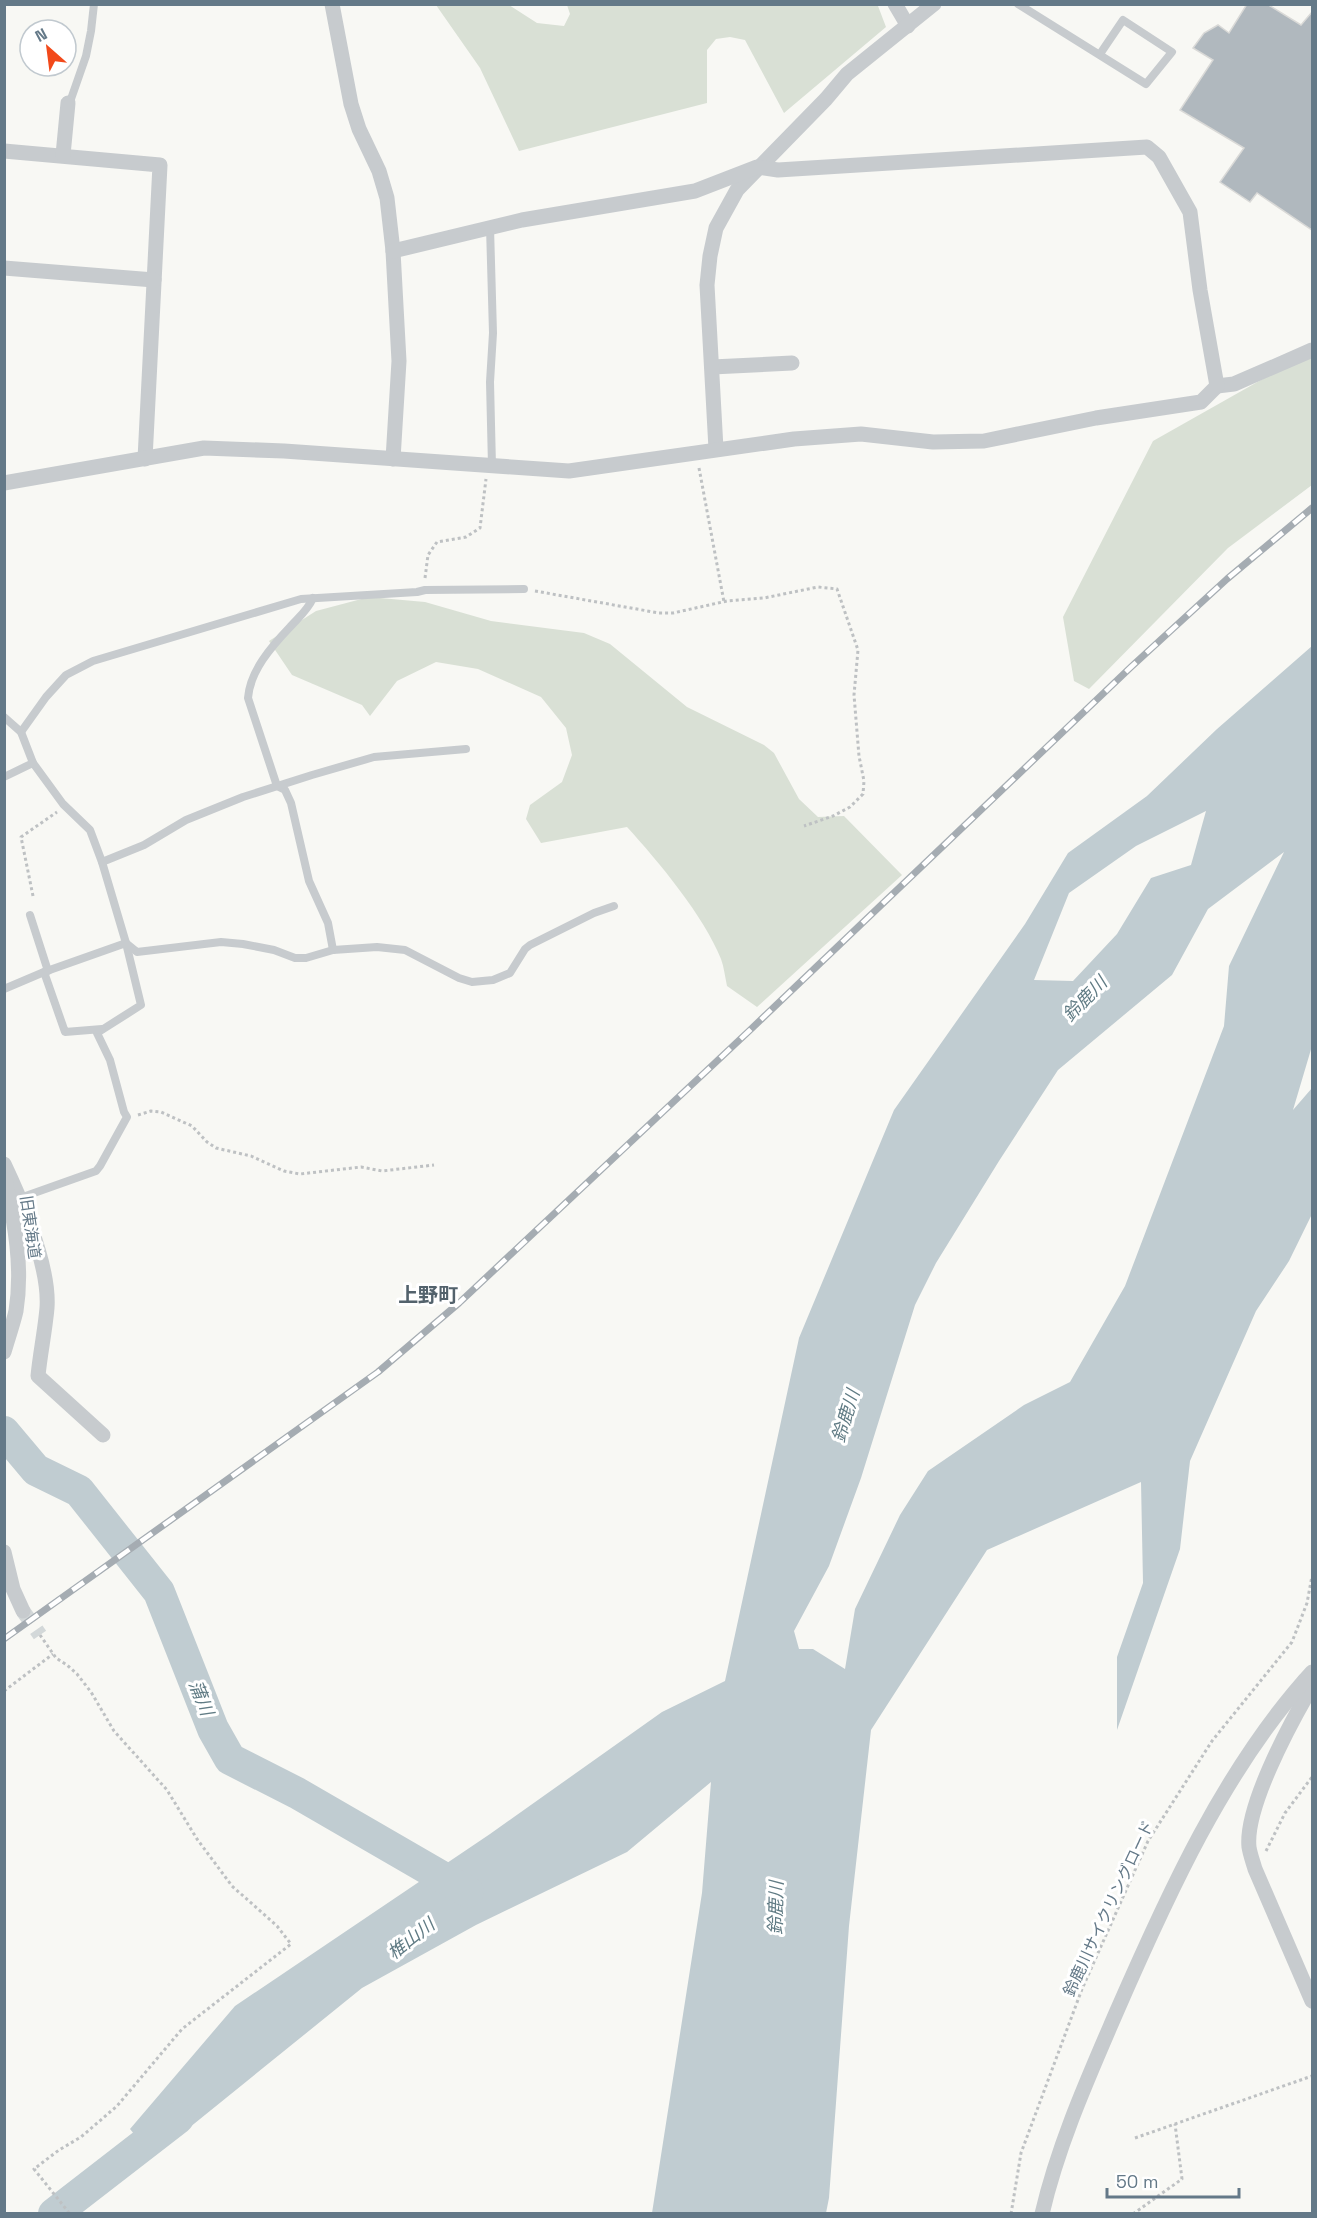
<svg xmlns="http://www.w3.org/2000/svg" width="1317" height="2218" font-family="'Space Grotesk','Noto Sans JP',sans-serif">
<rect width="100%" height="100%" fill="#f8f8f4"/>
<g fill="#d9e0d5">
<polygon points="436,5 509,5 537,23 564,26 570,14 567,5 867,5 878,6 886,27 784,113 745,40 730,37 716,39 707,50 707,103 519,151 480,68"/>
<polygon points="1312,351 1312,485 1228,548 1089,689 1074,681 1063,617 1153,441"/>
<path d="M 369,597 L 425,602 L 491,621 L 584,633 L 610,644 L 687,707 L 764,745 L 774,753 L 799,799 L 818,817 L 844,816 L 902,875 L 757,1007 L 727,986 C 725,977 724,967 721,959 C 704,916 658,861 627,827 L 541,843 L 526,819 L 530,805 L 562,782 L 572,755 L 566,728 L 541,697 L 478,669 L 436,662 L 397,681 L 370,716 L 362,705 L 292,675 L 269,641 L 316,611 Z"/>
</g>
<path fill="#c0ccd1" fill-rule="evenodd" d="M 1312,646 L 1312,1046 L 1293,1110 L 1312,1088 L 1312,1214 L 1289,1261 L 1256,1311 L 1190,1461 L 1180,1549 L 1117,1730 L 1117,1657 L 1143,1583 L 1141,1482 L 987,1550 L 871,1730 L 849,1926 L 829,2198 L 826,2213 L 652,2213 L 702,1893 L 711,1782 L 627,1852 L 476,1925 L 362,1988 L 153,2157 L 130,2129 L 235,2006 L 490,1834 L 662,1712 L 725,1681 L 799,1338 L 894,1110 L 1025,924 L 1068,853 L 1147,796 L 1217,729 ZM 1206,811 L 1191,865 L 1151,878 L 1117,934 L 1073,981 L 1034,980 L 1069,893 L 1136,846 ZM 1284,852 L 1229,966 L 1224,1026 L 1125,1286 L 1070,1382 L 1024,1405 L 928,1471 L 900,1515 L 855,1609 L 845,1669 L 813,1649 L 799,1649 L 794,1631 L 829,1566 L 861,1478 L 915,1305 L 936,1263 L 999,1161 L 1058,1070 L 1172,975 L 1208,909 Z"/>
<g fill="none" stroke-linecap="round" stroke-linejoin="round">
<g stroke="#c0ccd1" stroke-width="32">
<polyline points="4,1432 36,1470 79,1491 159,1592 213,1729 230,1759 297,1793 468,1892"/>
<polyline points="54,2214 178,2118"/>
</g>
</g>
<polygon fill="#b0b8be" stroke="#d9d9d7" stroke-width="1.5" points="1247,4 1267,4 1301,25 1312,12 1312,230 1257,193 1250,202 1220,182 1244,148 1180,110 1213,60 1193,48 1204,33 1218,25 1229,33"/>
<g fill="none" stroke-linecap="round" stroke-linejoin="round">
<polyline stroke="#d3d8d9" stroke-width="15" stroke-dasharray="15 8" stroke-linecap="butt" points="23,1611 40,1635"/>
<g stroke="#bec1c3" stroke-width="3" stroke-dasharray="3 3" stroke-linecap="butt">
<polyline points="699,468 724,602"/>
<polyline points="425,578 428,555 437,542 466,537 480,528 486,479"/>
<polyline points="535,591 659,613 673,613 727,601 764,598 818,587 837,589 858,650 854,695 859,756 864,781 863,794 850,807 833,816 804,826"/>
<polyline points="33,896 21,837 57,812"/>
<polyline points="138,1115 151,1111 161,1112 192,1126 207,1142 216,1148 251,1156 284,1171 300,1174 361,1167 382,1171 434,1165"/>
<polyline points="40,1635 56,1658 67,1665 77,1674 91,1692 114,1731 167,1790 197,1839 232,1886 277,1926 291,1944 182,2029 117,2106 81,2137 59,2150 34,2169 70,2214"/>
<polyline points="4,1691 53,1654"/>
<polyline points="1266,1851 1285,1813 1312,1777"/>
<polyline points="1135,2138 1312,2076"/>
<polyline points="1011,2214 1021,2153 1082,1989 1148,1841 1212,1741 1292,1642 1307,1603 1312,1576"/>
<polyline points="1133,2214 1182,2179 1175,2124"/>
</g>
<g stroke="#c7cbce" stroke-width="8">
<polyline points="1018,4 1146,84 1172,52 1123,20 1100,54"/>
<polyline points="68,103 71,99 86,56 91,31 94,4"/>
<polyline points="490,227 493,333 490,382 492,466"/>
<path d="M 313,598 C 308,610 298,618 290,627 C 271,647 250,671 248,698 L 277,786 L 285,790 L 291,803 L 309,881 L 328,923 L 333,950"/>
<polyline points="4,717 21,732 33,763 63,804 90,830 102,862 126,943 141,1005 97,1033 110,1060 124,1112 127,1117 100,1166 96,1171 20,1198"/>
<polyline points="21,732 46,697 66,675 93,661 301,599 417,592 425,590 524,589"/>
<polyline points="4,777 33,763"/>
<polyline points="102,862 144,845 186,820 243,797 312,775 374,757 466,749"/>
<polyline points="30,915 48,971"/>
<polyline points="44,972 65,1032 102,1029"/>
<polyline points="4,989 44,972 126,943 137,952 221,942 243,944 274,950 295,958 306,958 333,950 377,947 405,950 459,978 472,982 493,980 510,973 525,949 530,945 594,913 614,906"/>
</g>
<g stroke="#c7cbce" stroke-width="15">
<polyline points="332,4 351,104 359,129 379,171 387,198 393,251 399,361 393,459"/>
<polyline points="895,4 908,26"/>
<polyline points="4,151 160,165 145,459"/>
<polyline points="63,155 68,103"/>
<polyline points="4,268 154,280"/>
<polyline points="712,367 792,363"/>
<polyline points="1217,386 1234,384 1312,350"/>
<polyline points="716,449 707,285 710,256 716,228 737,190 826,99 847,74 934,4"/>
<polyline points="4,483 204,448 284,451 569,471 794,439 861,434 933,442 984,441 1096,418 1201,402 1217,386 1200,290 1190,212 1159,157 1147,147 778,170 757,167 695,191 522,220 393,251"/>
<path d="M 4,1164 C 22,1202 50,1266 47,1308 C 45,1331 40,1354 38,1376 L 103,1435"/>
<path d="M 4,1352 C 8,1338 13,1324 16,1311 C 23,1267 15,1223 5,1180"/>
<polyline points="4,1552 13,1589 23,1611"/>
<path d="M 1305,1680 L 1308,1693 C 1288,1728 1245,1808 1249,1847 C 1250,1854 1253,1862 1255,1869 L 1312,2001"/>
<path d="M 1042,2214 C 1058,2145 1088,2078 1116,2013 C 1167,1896 1225,1767 1312,1672"/>
</g>
<g stroke="#a5acb2" stroke-width="7">
<polyline id="rail" points="4,1639 378,1372 459,1303 749,1031 1131,667 1227,579 1312,508"/>
</g>
<use href="#rail" stroke="#fff" stroke-width="4.5" stroke-dasharray="14" stroke-linecap="butt"/>
</g>
<g text-anchor="middle" stroke-width="6" stroke-linejoin="round" paint-order="stroke">
<g font-size="16" fill="#647988" stroke="#fff">
<text transform="translate(31 1227) rotate(82)" y="6">旧東海道</text>
<text transform="translate(1108 1908) rotate(-65)" y="6">鈴鹿川サイクリングロード</text>
</g>
<g font-size="18" font-style="italic" fill="#607b84" stroke="#fff">
<text transform="translate(1085 999) rotate(-46)" y="6">鈴鹿川</text>
<text transform="translate(846 1416) rotate(-73)" y="6">鈴鹿川</text>
<text transform="translate(201 1698) rotate(68)" y="6">蒲川</text>
<text transform="translate(776 1908) rotate(-89)" y="6">鈴鹿川</text>
<text transform="translate(411 1939) rotate(-38)" y="6">椎山川</text>
</g>
<g font-size="20" font-weight="bold" fill="#53626c" stroke="#fff">
<text x="428" y="1302">上野町</text>
</g>
</g>
<rect width="1317" height="2218" fill="none" stroke="#647988" stroke-width="12"/>
<g transform="translate(48 48) rotate(332)"><circle r="28" fill="#ffffff" stroke="#c1c9cf" stroke-width="1.5"/>
<path d="M0-4.5L10 22L0 15L-10 22Z" fill="#f2491a"/>
<text y="-9" font-size="16" font-weight="bold" text-anchor="middle" fill="#647988">N</text>
</g>
<path d="M1107 2188v9h132v-9" fill="none" stroke="#647988" stroke-width="3"/>
<text x="1116" y="2188" font-size="18" fill="#647988" stroke="#ffffff" stroke-width="4.5" paint-order="stroke">50 m</text>
</svg>
